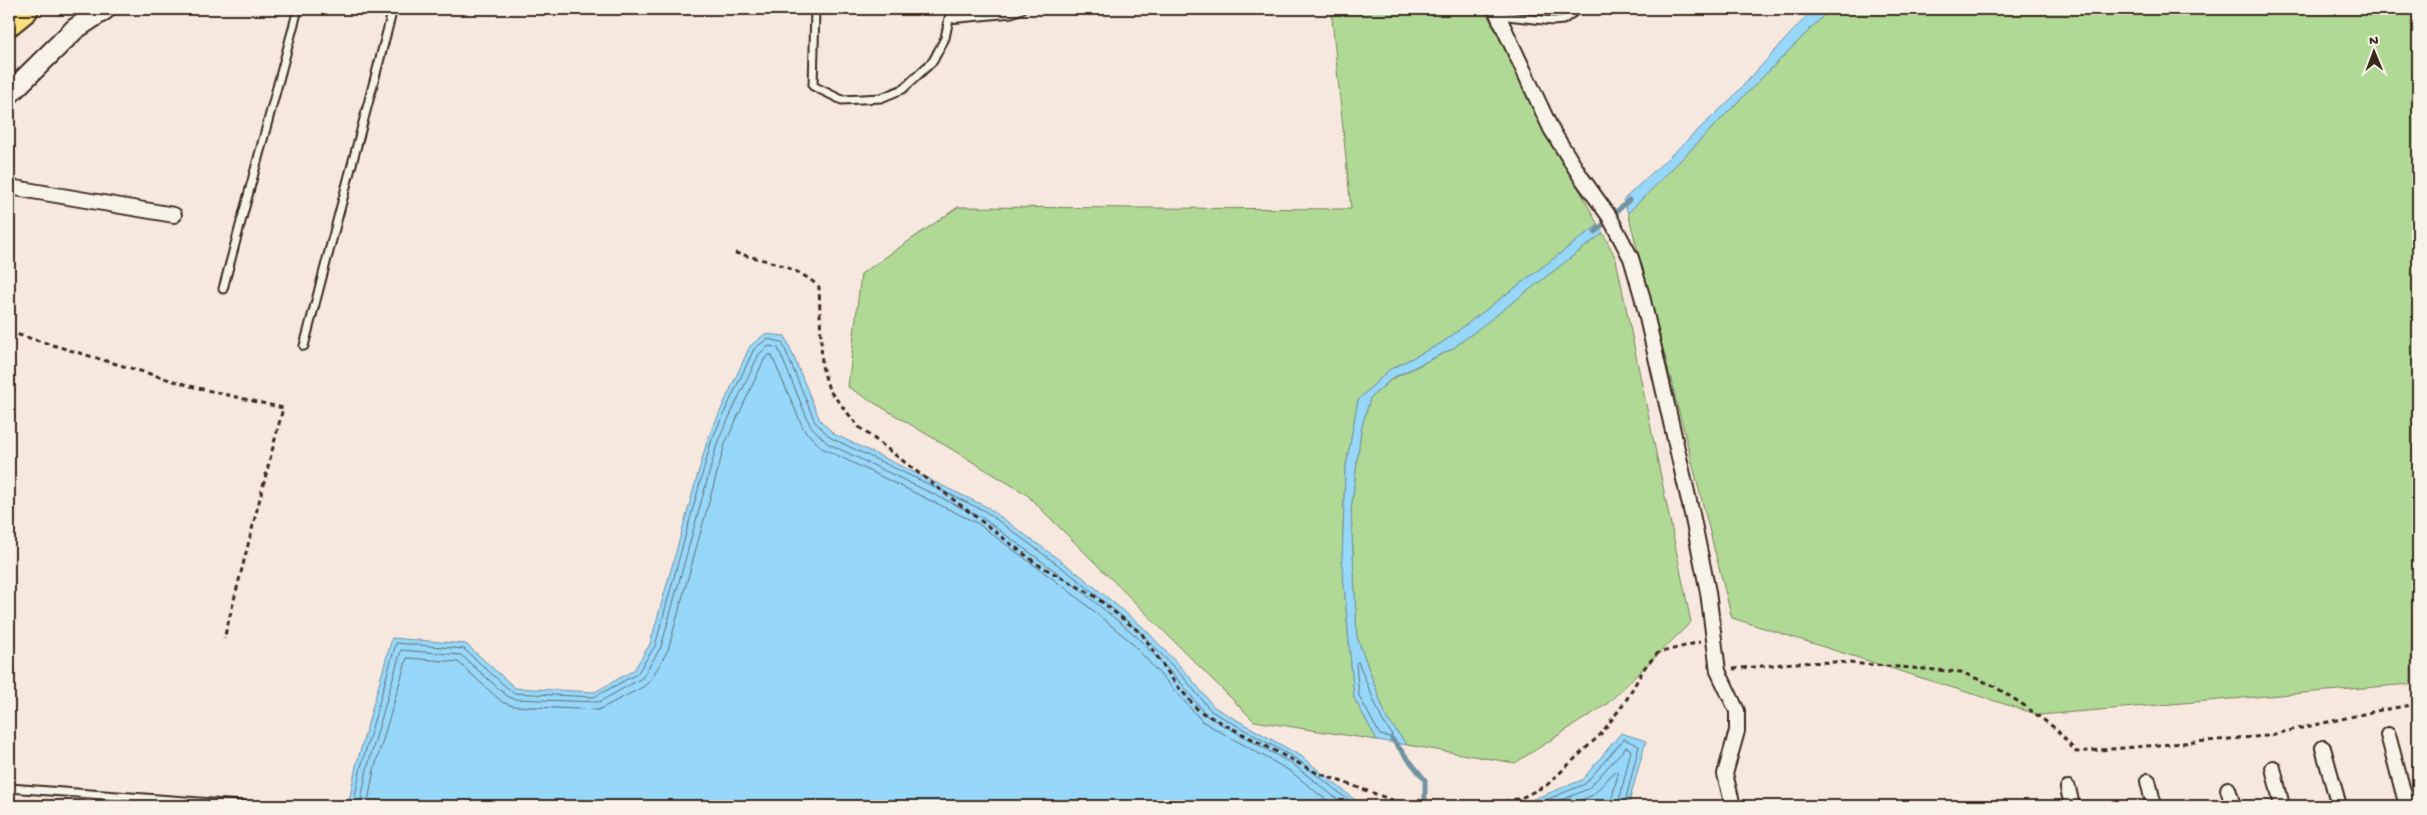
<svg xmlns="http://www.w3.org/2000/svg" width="2427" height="815" font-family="'Gochi Hand',sans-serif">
<rect width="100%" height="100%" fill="#f7e8df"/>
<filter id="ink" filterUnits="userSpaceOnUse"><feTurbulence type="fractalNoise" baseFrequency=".02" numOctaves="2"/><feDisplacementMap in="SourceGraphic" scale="10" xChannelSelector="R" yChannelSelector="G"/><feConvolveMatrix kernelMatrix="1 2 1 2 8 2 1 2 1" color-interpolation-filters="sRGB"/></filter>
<g filter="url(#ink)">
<g fill="#b0d996" stroke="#76825a">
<polygon points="1331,9 1484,9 1598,225 1442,343 1389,370 1358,400 1345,472 1342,562 1354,698 1377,740 1254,721 1026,494 848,387 861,274 958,207 1351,209"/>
<polygon points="1830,9 2418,9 2411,684 2039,715 1732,618 1628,213"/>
<polygon points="1603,233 1616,259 1691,622 1607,704 1515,763 1407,745 1387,719 1357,637 1351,510 1361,430 1370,398 1392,379 1452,349"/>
</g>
<g fill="#97d7f9" stroke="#7292a1">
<polygon points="1813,9 1830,9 1628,213 1623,200 1730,100"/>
<polygon points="1598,225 1603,233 1452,349 1392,378 1370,398 1361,430 1351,510 1357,637 1387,719 1407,745 1377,740 1354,698 1342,562 1345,472 1358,400 1389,370 1442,343"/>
<polygon points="765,334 785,336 820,420 834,434 987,507 1080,575 1143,627 1189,676 1214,707 1301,756 1360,804 1379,806 348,806 356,766 392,638 466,644 515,688 595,692 634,670 650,644 708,438 750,346"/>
<polygon points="1621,733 1646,741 1628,806 1516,806 1582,780"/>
</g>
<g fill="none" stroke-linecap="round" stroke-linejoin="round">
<g stroke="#606f76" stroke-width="1">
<polygon points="1358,662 1382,720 1392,734 1391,737 1380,735 1359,696 1356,664"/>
<polyline points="353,806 361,767 396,643 464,649 513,693 594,697 637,674 655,646 712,439 754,349 767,339 782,342 815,422 831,438 985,511 1077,579 1139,631 1185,679 1211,711 1298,760 1356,806"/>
<polyline points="360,806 367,769 401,650 461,655 507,696 514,699 599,702 642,678 661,647 718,441 759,354 769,346 778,348 810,425 827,443 981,517 1073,584 1135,635 1181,683 1207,716 1294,765 1346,806"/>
<polyline points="367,806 374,770 407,658 458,662 502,702 513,706 598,710 643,687 650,681 668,650 725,444 765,358 771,354 804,430 822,448 977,523 1068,590 1130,641 1203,722 1290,771 1334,806"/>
<polyline points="1531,806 1585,784 1624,739 1639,746 1624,806"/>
<polyline points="1547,806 1588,789 1626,747 1631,750 1618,806"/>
<polyline points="1567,806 1593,795 1615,771 1618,774 1610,806"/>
</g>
<g stroke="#7292a1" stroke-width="5">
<polyline points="1595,232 1629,200"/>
<polyline points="1392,739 1425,780 1425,806"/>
</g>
<g stroke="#3b2a1e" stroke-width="11">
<g id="lane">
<polyline points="815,9 813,86 842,100 881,98 903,89 933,61 945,38 951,9"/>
<polyline points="1498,15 1553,21 1563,20 1578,9"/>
<polyline points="949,19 1012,13 1022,9"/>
<polyline points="223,289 298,9"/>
<polyline points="304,346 393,9"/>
<polyline points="9,788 253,806"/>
</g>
</g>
<g stroke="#3b2a1e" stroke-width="18">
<g id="street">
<polyline points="1495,9 1551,129 1581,177 1609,216 1631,258 1642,296 1692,514 1708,592 1718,671 1737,711 1737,731 1725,774 1733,806"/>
<polyline points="9,187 174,215"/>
<polyline points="2388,735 2407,806"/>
<polyline points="2323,748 2339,806"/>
<polyline points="2273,768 2282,806"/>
<polyline points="2148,781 2154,806"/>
<polyline points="2068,788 2072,806"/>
<polyline points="2228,789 2233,806"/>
</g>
</g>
<g stroke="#3b2a1e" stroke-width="24">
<polyline id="secondary" points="9,94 75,29 105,9"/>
</g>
<g stroke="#3b2a1e" stroke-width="30">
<polyline id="highway" points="9,22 25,9"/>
</g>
<g stroke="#3b2a1e" stroke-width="3" stroke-dasharray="5 4" stroke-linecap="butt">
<path d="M 735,253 C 764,260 797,266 819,287 L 822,366 L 829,390 L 859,427 L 1037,564 L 1093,595 L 1142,634 L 1175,683 L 1199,711 L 1315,772 L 1395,801 L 1443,806"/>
<polyline points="9,332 194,387 283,408 224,639"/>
<polyline points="1733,669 1793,663 1837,662 1961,672 1992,685 2022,704 2056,729 2076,752 2266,736 2381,710 2418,704"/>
<polyline points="1487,806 1521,798 1547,785 1601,734 1625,702 1645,667 1658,653 1700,642"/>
</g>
<use href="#lane" stroke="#f7f3e8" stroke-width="7"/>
<use href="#street" stroke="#f7f3e8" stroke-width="14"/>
<use href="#secondary" stroke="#f7f3e8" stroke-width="20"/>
<use href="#highway" stroke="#fbe080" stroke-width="26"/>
</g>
</g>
<rect width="2427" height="815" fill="none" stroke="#f7f3e8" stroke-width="30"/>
<rect x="15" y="15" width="2397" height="785" fill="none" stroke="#3b2a1e" stroke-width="2" filter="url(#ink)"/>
<g transform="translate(2374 52) rotate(359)" stroke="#f7f3e8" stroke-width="4" paint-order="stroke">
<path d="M0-4L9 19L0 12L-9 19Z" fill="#3b2a1e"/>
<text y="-8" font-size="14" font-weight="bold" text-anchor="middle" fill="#3b2a1e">N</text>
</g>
</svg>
